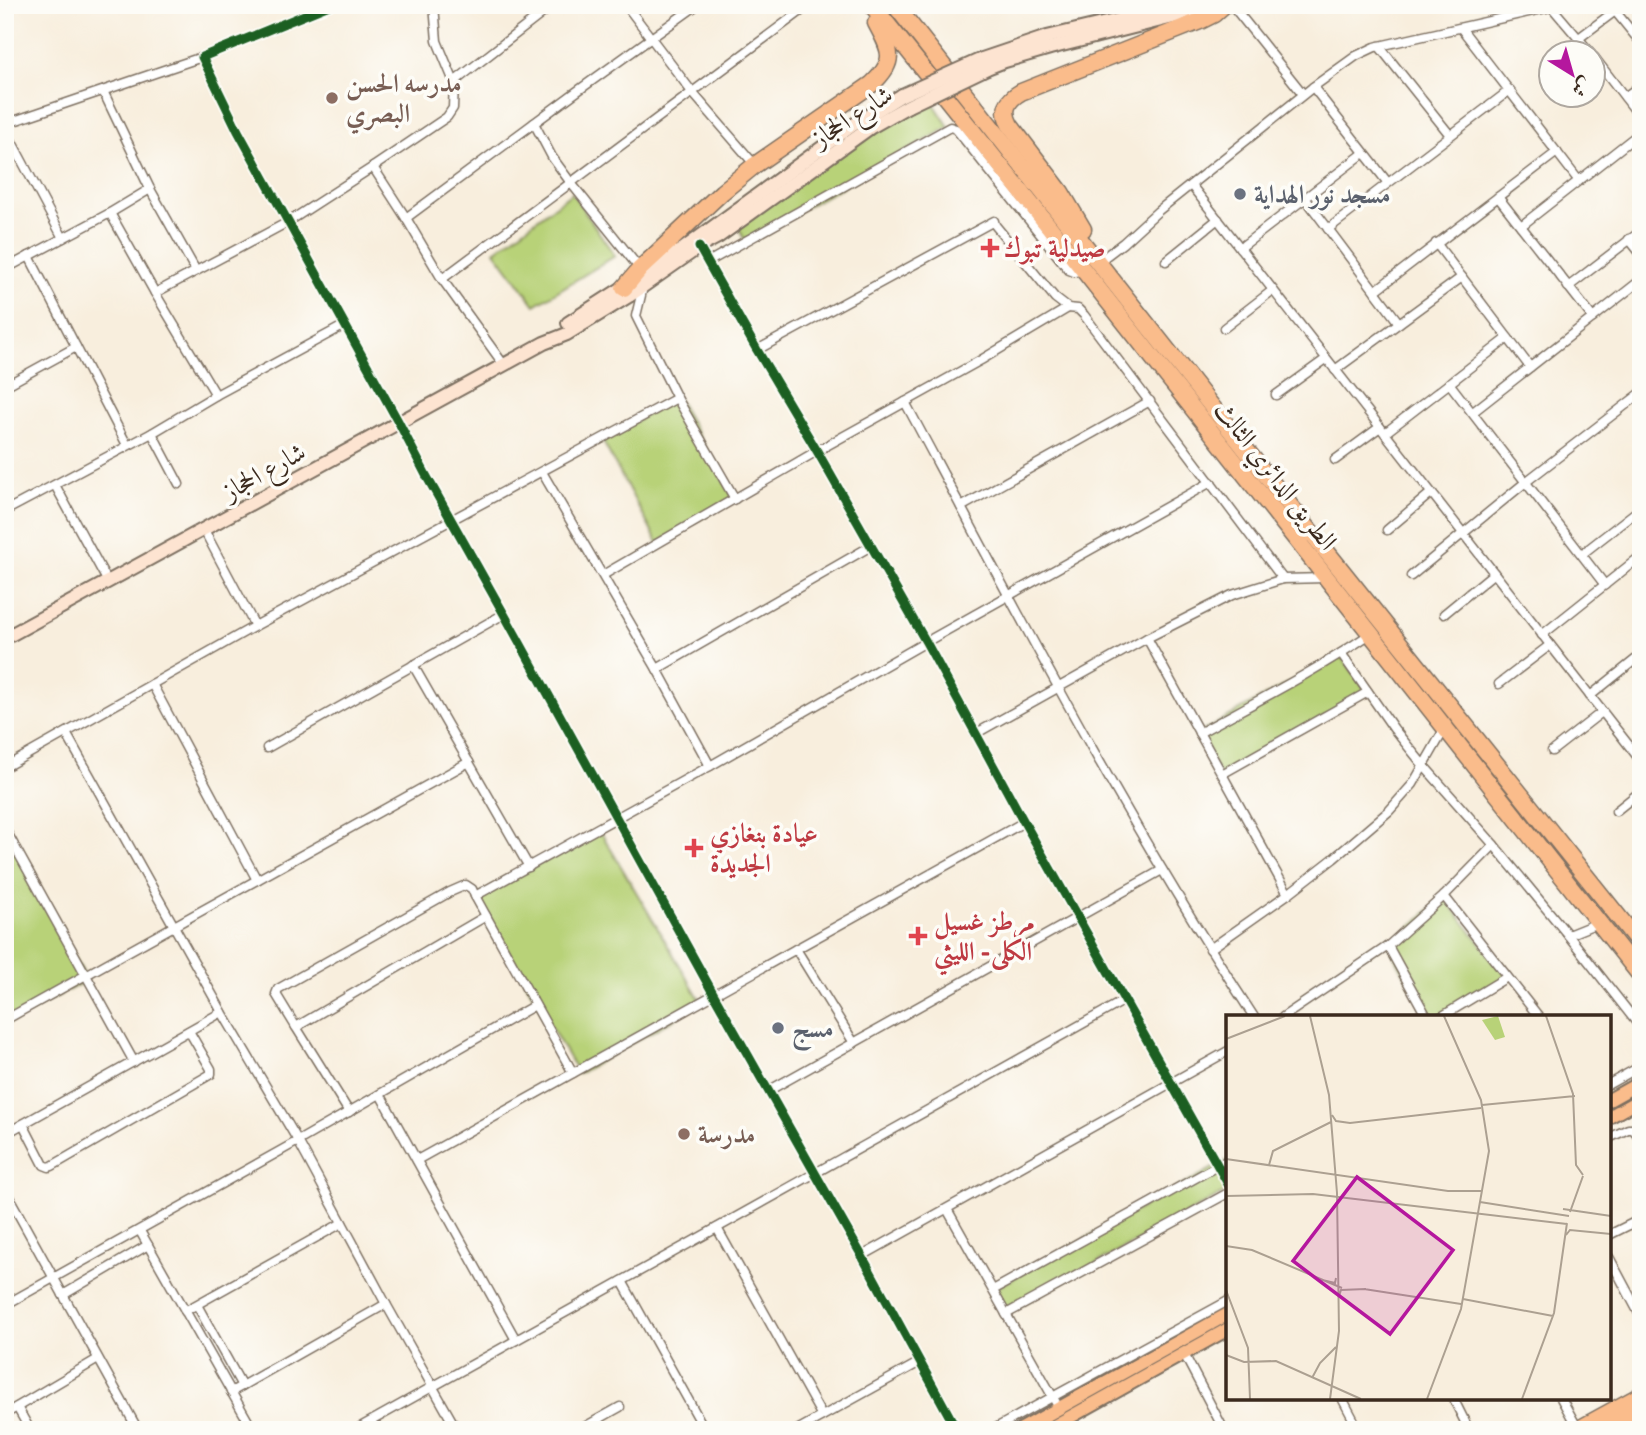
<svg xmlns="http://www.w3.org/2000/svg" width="1646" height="1435" font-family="'IM FELL Double Pica',Amiri,serif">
<rect width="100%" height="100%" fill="#fdfcf7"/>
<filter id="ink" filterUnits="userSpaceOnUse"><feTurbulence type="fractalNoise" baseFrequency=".0143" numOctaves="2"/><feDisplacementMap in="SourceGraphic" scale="14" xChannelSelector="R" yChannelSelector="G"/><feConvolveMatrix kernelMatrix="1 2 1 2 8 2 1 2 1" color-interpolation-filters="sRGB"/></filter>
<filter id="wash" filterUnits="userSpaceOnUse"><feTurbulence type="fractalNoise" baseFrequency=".00686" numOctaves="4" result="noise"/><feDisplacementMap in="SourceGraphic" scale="28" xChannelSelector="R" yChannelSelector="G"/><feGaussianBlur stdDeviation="1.57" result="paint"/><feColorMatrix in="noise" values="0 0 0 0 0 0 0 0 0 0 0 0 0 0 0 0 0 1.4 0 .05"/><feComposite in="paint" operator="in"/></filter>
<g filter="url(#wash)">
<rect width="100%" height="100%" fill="#f8eedd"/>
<g fill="#b8d278" stroke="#7a7e4b" stroke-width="2">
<polygon points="929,96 949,127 745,241 737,224 870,128"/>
<polygon points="572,193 615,256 535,305 495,251"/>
<polygon points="677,398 734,499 658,543 602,440"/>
<polygon points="1340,654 1367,692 1220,775 1198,734"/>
<polygon points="5,829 87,980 5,1025"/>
<polygon points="600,831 702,1003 578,1074 477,897"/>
<polygon points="1444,897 1509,979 1440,1017 1428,1017 1389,946"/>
<polygon points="1228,1160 1228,1191 1003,1315 990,1291"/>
</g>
</g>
<g filter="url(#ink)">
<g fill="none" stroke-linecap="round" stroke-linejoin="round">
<g stroke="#7d6f61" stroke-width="11">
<g id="street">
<polyline points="329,5 202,57 238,131 399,423 427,477 504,614 714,995 862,1256 957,1430"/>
<polyline points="434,5 437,41 454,82"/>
<polyline points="626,5 692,92 755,165"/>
<polyline points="1232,5 1303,94"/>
<polyline points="1550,5 1590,52"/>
<polyline points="5,6 8,5"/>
<polyline points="1615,11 1637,38 1641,38"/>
<polyline points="901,12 917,5"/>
<polyline points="1461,28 1579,181"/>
<polyline points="1579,38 1623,5"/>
<polyline points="1379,46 1450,135"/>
<polyline points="1594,57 1641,118"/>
<polyline points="1313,87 1388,183"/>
<polyline points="103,91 150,189 196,271"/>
<polyline points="1625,97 1641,85"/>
<polyline points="534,123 552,157 571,183 640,269"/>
<polyline points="5,124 202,57"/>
<polyline points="5,129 63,238"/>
<polyline points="373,167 447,117 453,108 454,82 553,5"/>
<polyline points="1191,185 1641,761"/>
<polyline points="1498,197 1593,318"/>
<polyline points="1305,198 1399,323"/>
<polyline points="110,213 150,189"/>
<polyline points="406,218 572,95 697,5"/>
<polyline points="1521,226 1641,132"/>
<polyline points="1328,229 1510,90"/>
<polyline points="1629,239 1641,254"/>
<polyline points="1436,243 1530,367"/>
<polyline points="699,247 757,350 817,451 926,642 1024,822 1228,1184"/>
<polyline points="1240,248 1364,153"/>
<polyline points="29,256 127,445"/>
<polyline points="1166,261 1218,219"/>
<polyline points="708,262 950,127 956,129 1069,270 1074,272 1083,270"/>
<polyline points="1098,262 1123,243 1158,211 1313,87 1356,56 1375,47 1551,7"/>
<polyline points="5,269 110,213 155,293 216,395"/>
<polyline points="442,279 809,5"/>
<polyline points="643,287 636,316 677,398 735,499"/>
<polyline points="1568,287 1641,231"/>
<polyline points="1375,291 1557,152"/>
<polyline points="155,293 288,222 373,167 406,218 442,279 504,365"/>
<polyline points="1224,328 1273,290"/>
<polyline points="757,350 994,221 995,225 1055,298 1068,308 1078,309 1084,315 1283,579"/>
<polyline points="1335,370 1462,277"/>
<polyline points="1449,383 1605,585"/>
<polyline points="5,386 76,347"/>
<polyline points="1276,395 1326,359"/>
<path d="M 905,402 C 1016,610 1125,820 1254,1017"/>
<polyline points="1473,412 1641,280"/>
<polyline points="152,433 179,484"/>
<polyline points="1385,433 1508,338"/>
<polyline points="1335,460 1380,427"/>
<polyline points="542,472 657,669 710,766 926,642 1211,482"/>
<polyline points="55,485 108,582"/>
<polyline points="961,507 1150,401"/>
<polyline points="5,511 152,433 216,395 345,325"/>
<polyline points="204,530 255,626"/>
<polyline points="1387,530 1431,493"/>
<polyline points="1582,554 1641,508"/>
<polyline points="603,575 817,451 981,360 1068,308"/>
<polyline points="1411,576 1527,481 1641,393"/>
<polyline points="1444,614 1494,573"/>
<polyline points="1542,635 1641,556"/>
<polyline points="1147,638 1288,894"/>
<polyline points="1341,653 1394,729 1424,766 1494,845 1568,935 1641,1028"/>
<polyline points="413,665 529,867"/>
<polyline points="657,669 871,546"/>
<polyline points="152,684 257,880"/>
<polyline points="1499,684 1550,645"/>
<polyline points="1590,696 1641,655"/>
<polyline points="66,733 222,1012 298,1141 386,1304 457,1430"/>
<path d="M 1199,733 C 1257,701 1316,671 1370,634"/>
<polyline points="975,734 1147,638 1232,595 1283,579 1326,578"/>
<polyline points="267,748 504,614"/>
<polyline points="1552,751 1602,712"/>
<polyline points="5,767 255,626 677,398"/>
<polyline points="1222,774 1368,692"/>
<polyline points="1616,811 1641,791"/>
<polyline points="5,829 134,1062"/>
<polyline points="475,896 710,766"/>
<polyline points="1444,896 1539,1017"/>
<polyline points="1568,935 1600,922"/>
<polyline points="1388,946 1427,1017"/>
<polyline points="796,949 854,1043"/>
<polyline points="1210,949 1288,894 1333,859 1389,811 1413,784 1445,728"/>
<polyline points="1283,1017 1388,946 1444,896 1494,845"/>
<polyline points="1441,1017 1507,977"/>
<polyline points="5,1020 469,762"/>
<polyline points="296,1027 276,994 278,989 450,892 466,885 472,889 475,896 573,1073"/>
<polyline points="1609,1084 1641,1066"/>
<polyline points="768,1091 1162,870"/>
<polyline points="380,1094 516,1340"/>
<polyline points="349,1112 296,1027 486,916"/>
<polyline points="23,1124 44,1165 49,1167 52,1166 211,1074 211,1069 189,1031"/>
<polyline points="5,1134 222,1012"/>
<polyline points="1609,1138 1628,1129 1633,1129 1641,1139"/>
<polyline points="417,1160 1024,822"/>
<polyline points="5,1190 138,1430"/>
<polyline points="947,1209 1059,1408"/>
<polyline points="717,1228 822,1416"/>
<polyline points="140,1231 253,1430"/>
<polyline points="1609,1235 1641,1219"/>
<polyline points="862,1256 1228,1051"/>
<polyline points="1609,1257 1641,1317"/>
<polyline points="622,1281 705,1430"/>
<polyline points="993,1290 1228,1160"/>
<polyline points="63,1295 148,1245"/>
<polyline points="5,1305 298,1141 535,1005"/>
<polyline points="197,1305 242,1386"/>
<polyline points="185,1311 342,1223"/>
<polyline points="1006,1314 1228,1193"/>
<polyline points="1184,1354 1224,1430"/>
<polyline points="231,1392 386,1304"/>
<polyline points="1342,1398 1359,1430"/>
<polyline points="1453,1398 1469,1430"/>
<polyline points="1561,1398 1578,1429"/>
<polyline points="17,1407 30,1430"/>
<polyline points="5,1414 98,1359"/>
<polyline points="355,1430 1125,1000"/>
<polyline points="579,1430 620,1407"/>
<polyline points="797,1430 920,1362"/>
<polyline points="992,1430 1228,1301"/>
</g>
</g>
<g stroke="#7d6f61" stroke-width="16">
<g id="secondary">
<polyline points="982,59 1047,37 1182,5"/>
<polyline points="987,68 1005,61 1050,48 1221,5"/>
<polyline points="568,323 683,249 853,125 902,95"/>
<polyline points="5,638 544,343 567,334 629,296 699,247 718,237 871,127 908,106"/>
</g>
</g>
<g stroke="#7d6f61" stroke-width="16">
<g id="primary">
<polyline points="1609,1100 1641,1082"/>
<polyline points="1609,1117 1641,1099"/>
<polyline points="1020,1430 1228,1314"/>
<polyline points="1047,1430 1228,1329"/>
</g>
</g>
<g stroke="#7d6f61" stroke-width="19">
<g id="highway">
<polyline points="872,5 1055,234 1641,976"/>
<polyline points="895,5 1322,546 1641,945"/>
<path d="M 1083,229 L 1061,192 L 1010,125 C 1002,110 1007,100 1021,92 L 1200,21 L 1214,14 L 1224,5"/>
<path d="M 624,288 L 640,269 L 722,192 L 755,165 L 872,84 C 897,60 891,51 876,23"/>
<polyline points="1577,1430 1641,1395"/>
<polyline points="1607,1430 1641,1412"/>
</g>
</g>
<use href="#street" stroke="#fff" stroke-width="8"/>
<use href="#secondary" stroke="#fde4d1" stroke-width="12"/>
<use href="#primary" stroke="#fabc8b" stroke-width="12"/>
<use href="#highway" stroke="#fabc8b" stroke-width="16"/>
<g stroke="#7d6f61" stroke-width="16" stroke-linecap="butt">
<g id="secondary-bridge">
<polyline points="902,95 982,59"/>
<polyline points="908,106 987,68"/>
</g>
</g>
<use href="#secondary-bridge" stroke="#fde4d1" stroke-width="12"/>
<g stroke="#fdfcf7" stroke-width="13">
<g id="cycleway">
<polyline points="329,5 202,57 238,131 399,423 427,477 504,614 714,995 862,1256 957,1430"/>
<polyline points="699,247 757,350 817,451 926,642 1024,822 1228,1184"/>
</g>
</g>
<use href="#cycleway" stroke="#1b5e20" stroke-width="9"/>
</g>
</g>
<g fill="#8d6e63" stroke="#fdfcf7" stroke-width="2.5">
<circle cx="332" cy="98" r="7"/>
<circle cx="684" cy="1134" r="7"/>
</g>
<g fill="#6b7280" stroke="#fdfcf7" stroke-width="2.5">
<circle cx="1240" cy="194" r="7"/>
<circle cx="778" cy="1028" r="7"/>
</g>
<g fill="#e0444e" stroke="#fdfcf7" stroke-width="2.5">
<path d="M986.5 237.5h7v7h7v7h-7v7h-7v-7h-7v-7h7z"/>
<path d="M690.5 837.5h7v7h7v7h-7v7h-7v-7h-7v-7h7z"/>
<path d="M914.5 925.5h7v7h7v7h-7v7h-7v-7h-7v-7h7z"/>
</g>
<g text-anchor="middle" stroke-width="7" stroke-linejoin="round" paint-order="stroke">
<g font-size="26" font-weight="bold" fill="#785e54" stroke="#fdfcf7" text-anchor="start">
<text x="346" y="92">مدرسه الحسن<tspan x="346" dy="30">البصري</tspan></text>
<text x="698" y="1143">مدرسة</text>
</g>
<g font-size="26" fill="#3b2a1e" stroke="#fdfcf7">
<text transform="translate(852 116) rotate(-33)" y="9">شارع الحجاز</text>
<text transform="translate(264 471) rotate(-29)" y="9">شارع الحجاز</text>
<text transform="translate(1276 475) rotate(52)" y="9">الطريق الدائري الثالث</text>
</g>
<g font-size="26" font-weight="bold" fill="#5b616d" stroke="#fdfcf7" text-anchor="start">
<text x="1254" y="203">مسجد نور الهداية</text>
<text x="792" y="1037">مسج</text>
</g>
<g font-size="26" font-weight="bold" fill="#be3a42" stroke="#fdfcf7" text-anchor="start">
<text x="1004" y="257">صيدلية تبوك</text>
<text x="710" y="842">عيادة بنغازي<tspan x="710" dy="30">الجديدة</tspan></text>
<text x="934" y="930">مرطز غسيل<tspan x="934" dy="30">الكلى- الليثي</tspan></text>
</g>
</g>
<g transform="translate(1226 1015)">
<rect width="385" height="385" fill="#f8eedd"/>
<path d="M 272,1 L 279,22 L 269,25 L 256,5 Z" fill="#b8d278"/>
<path fill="none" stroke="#aca091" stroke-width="2" d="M 84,1 L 103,80 L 111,178 L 113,316 L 104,384M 320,1 L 347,79 L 350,150 L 357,160M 0,24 L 59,1M 256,90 L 349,81M 106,100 L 110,106 L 124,108 L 255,93M 0,144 L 222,176 L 255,176M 43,150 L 47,136 L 105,107M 0,181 L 87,179 L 341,209M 254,187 L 343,201M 337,194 L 385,201M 344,197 L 357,161M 340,220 L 344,215 L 385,219M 0,231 L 26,235 L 116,273M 92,264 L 109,268 L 110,263M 138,274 L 235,289M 0,275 L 22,333 L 24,384M 113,281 L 115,275 L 140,274M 237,284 L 327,301M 0,340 L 18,347 L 50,346 L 135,384M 86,363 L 94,348 L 110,332M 201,384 L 235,294 L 263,136 L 255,85 L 218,1M 296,384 L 328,298 L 341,208"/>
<path fill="#b5179e" fill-opacity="0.15" stroke="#b5179e" stroke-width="3.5" d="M 131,162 L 227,235 L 164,319 L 67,246 Z"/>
<rect width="385" height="385" fill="none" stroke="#3b2a1e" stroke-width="3.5"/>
</g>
<rect width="1646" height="1435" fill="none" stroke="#fdfcf7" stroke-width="28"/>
<g transform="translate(1572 74) rotate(143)"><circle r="33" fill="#fdfcf7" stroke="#afa8a0" stroke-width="2"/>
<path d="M0-5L12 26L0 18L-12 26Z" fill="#b5179e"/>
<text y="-10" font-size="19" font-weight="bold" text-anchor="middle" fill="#3b2a1e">ش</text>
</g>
</svg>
